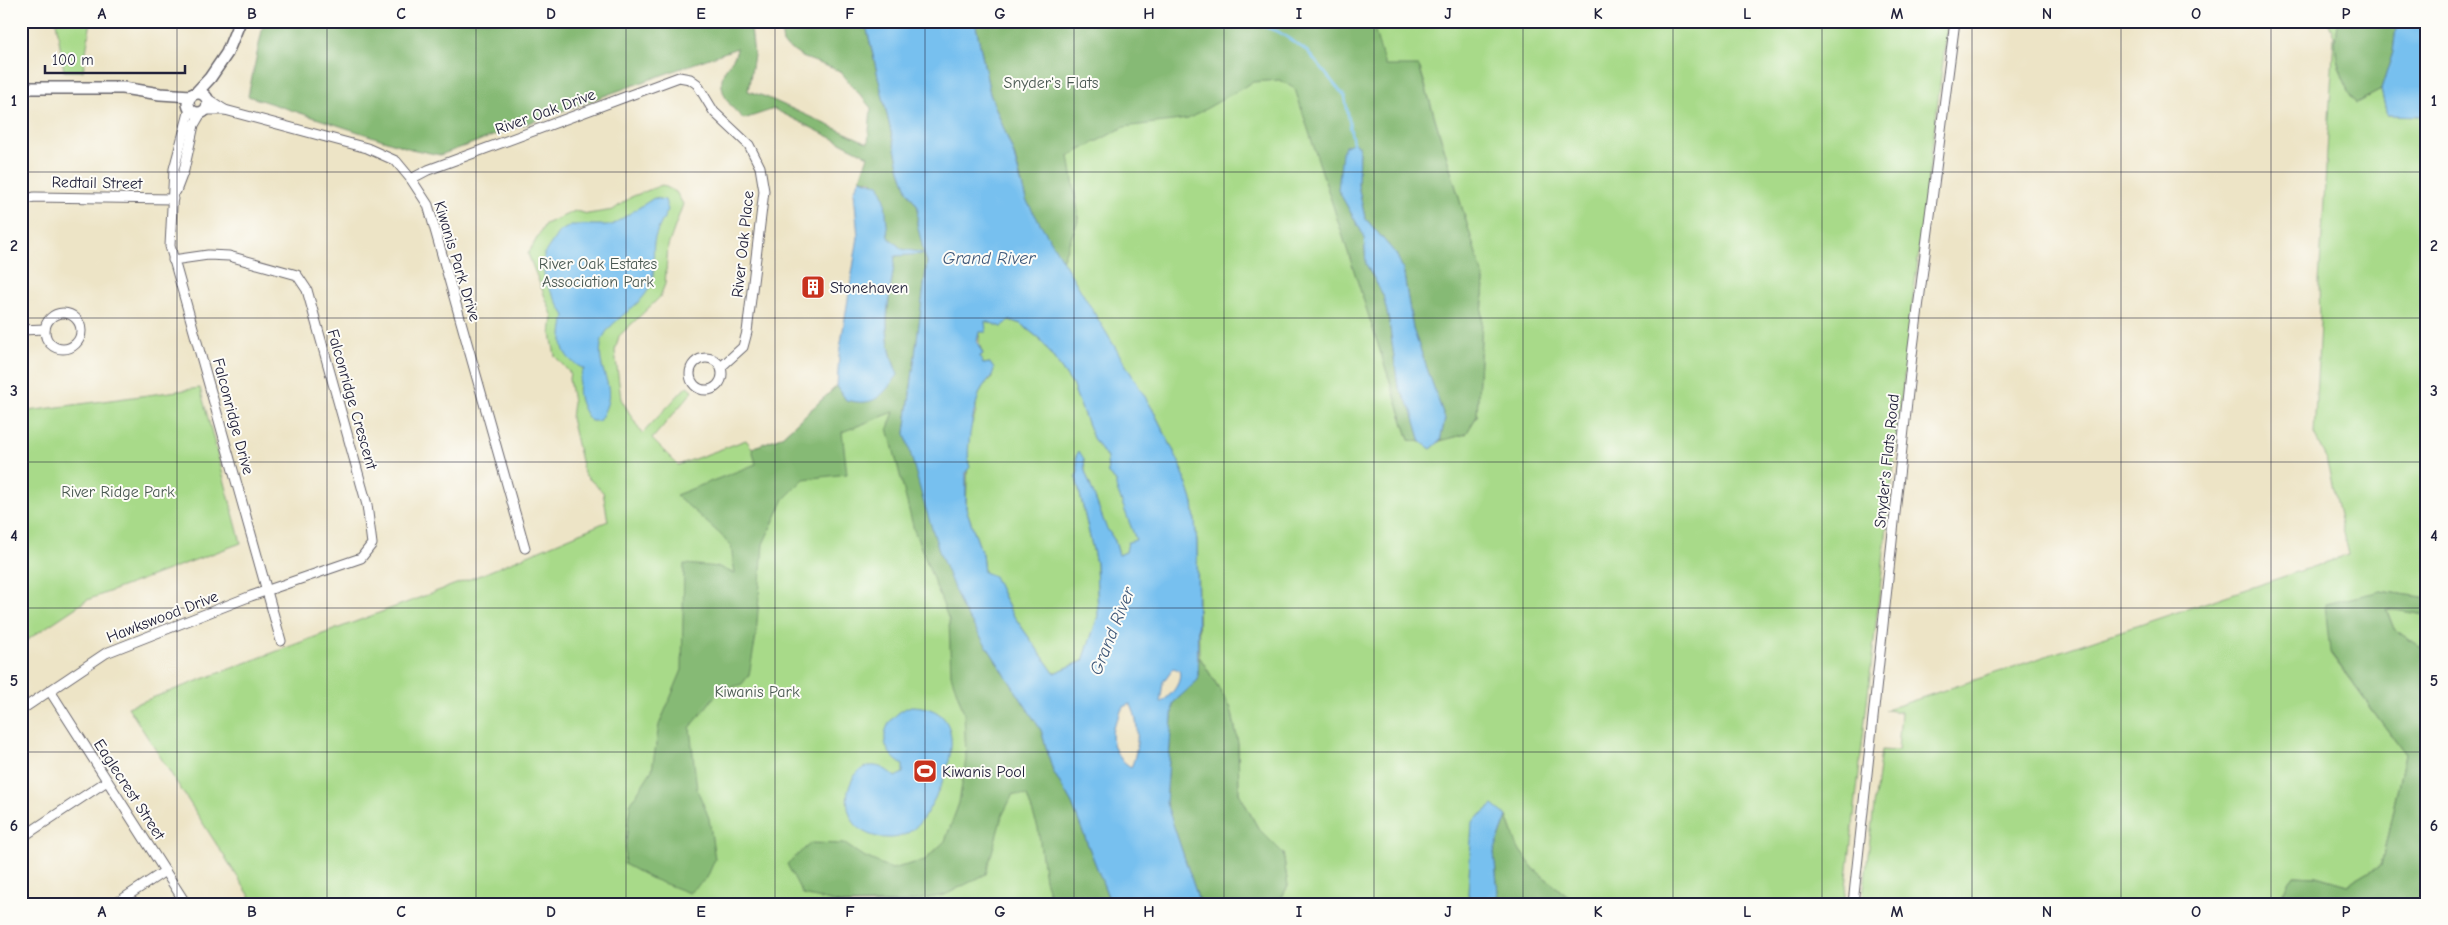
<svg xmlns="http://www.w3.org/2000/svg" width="2448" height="925" font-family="'Comic Neue',sans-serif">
<rect width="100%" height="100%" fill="#fdfcf7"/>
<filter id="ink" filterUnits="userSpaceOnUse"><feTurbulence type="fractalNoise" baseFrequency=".02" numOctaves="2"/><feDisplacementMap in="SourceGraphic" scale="10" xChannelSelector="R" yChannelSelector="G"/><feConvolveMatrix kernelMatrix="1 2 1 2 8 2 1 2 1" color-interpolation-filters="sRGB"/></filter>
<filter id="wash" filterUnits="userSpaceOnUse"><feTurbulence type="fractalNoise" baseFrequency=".0096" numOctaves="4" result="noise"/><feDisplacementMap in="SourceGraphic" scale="20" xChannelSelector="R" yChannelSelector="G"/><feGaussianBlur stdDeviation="1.12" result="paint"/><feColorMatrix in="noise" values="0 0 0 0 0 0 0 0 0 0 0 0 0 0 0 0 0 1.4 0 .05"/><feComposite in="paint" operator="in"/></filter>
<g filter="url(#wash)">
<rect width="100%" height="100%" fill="#ede4c6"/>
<g fill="#a8da89" stroke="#657e62" fill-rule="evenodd">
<polygon points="56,21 91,21 83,71 64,71"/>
<path d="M 975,21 L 1948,21 L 1912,307 L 1844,904 L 1577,904 L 1534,869 L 1518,848 L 1507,816 L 1468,894 L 1474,904 L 1278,904 L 1288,886 L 1283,853 L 1258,828 L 1239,793 L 1238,743 L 1231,708 L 1199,656 L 1197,542 L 1193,503 L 1180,464 L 1153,410 L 1062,261 L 1079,218 L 1068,157 L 1115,131 ZM 1420,68 L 1484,281 L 1477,416 L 1466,434 L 1440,441 L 1431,449 L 1421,442 L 1409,440 L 1297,93 Z"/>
<path d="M 2327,21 L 2338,21 C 2330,50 2341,78 2356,103 L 2381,90 L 2387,115 L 2426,116 L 2427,112 L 2427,598 L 2381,591 L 2330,653 L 2405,754 L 2381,865 L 2347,885 L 2316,876 L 2294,875 L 2276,904 L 1862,904 L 1881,750 L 1898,751 L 1901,712 L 1885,710 L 2348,555 L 2326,458 L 2314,434 L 2320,324 L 2319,283 L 2334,36 Z"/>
<polygon points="2424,21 2427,21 2427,52 2421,51"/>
<polygon points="662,185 676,192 683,204 668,246 665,284 660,297 619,336 615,351 621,399 642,434 687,386 693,391 652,439 678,465 746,440 752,448 781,437 837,386 846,400 916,341 909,401 895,412 1100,904 255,904 128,707 483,574 608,521 603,492 584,474 571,418 573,402 569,379 570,373 555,356 551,334 553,317 528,254 545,224 575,211 588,214 613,210 631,197"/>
<path d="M 1009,320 L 1021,324 L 1041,340 L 1072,384 L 1093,438 L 1107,458 L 1108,474 L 1116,481 L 1136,540 L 1126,552 L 1119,555 L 1115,541 L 1106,528 L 1085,471 L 1084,459 L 1076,456 L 1078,471 L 1076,477 L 1096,563 L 1098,616 L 1083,661 L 1054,673 L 1011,612 L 1002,593 L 984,572 L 982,554 L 966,508 L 969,432 L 976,412 L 976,401 L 983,386 L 992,378 L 990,363 L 983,364 L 980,356 L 983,354 C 977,341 978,334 985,321 Z"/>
<polygon points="200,388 241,543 87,600 21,644 21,412"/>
<polygon points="2386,608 2427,615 2427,652 2394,629"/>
</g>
<g fill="#86ba75" stroke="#546e58">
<path d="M 264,21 L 758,21 L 751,28 L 754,55 L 748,91 L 766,97 L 868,143 L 871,108 L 840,71 L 802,57 L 783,44 L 780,21 L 865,21 L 900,170 L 908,192 L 918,207 L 917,224 L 927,262 L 905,433 L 962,608 L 1041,730 L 1053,771 L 1072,804 L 1111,904 L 1053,904 L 1045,880 L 1038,828 L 1027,796 L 1013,794 L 1002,816 L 986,874 L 945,895 L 906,902 L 844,904 L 803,895 L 787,864 L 811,843 L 845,844 L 861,855 L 892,869 L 925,860 L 945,841 L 959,803 L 966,759 L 964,713 L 951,675 L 949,620 L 914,530 L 888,428 L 894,412 L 842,432 L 847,474 L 804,479 L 784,499 L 763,544 L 756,636 L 749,675 L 742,684 L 718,692 L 690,728 L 697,789 L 709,818 L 715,859 L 707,878 L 689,893 L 650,878 L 624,864 L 630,804 L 652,770 L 659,725 L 682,670 L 684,564 L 719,567 L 735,574 L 731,546 L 720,534 L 676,495 L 756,464 L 752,448 L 781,437 L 837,386 L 846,400 L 898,375 C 879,327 890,304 895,256 L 922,253 L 902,249 L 887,237 L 885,200 L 871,180 L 860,179 L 868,156 L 774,109 L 744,119 C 731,108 716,91 724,72 C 728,63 736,59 737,48 L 440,155 L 411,149 L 248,96 Z"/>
<polygon points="975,21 1372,21 1385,66 1419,66 1484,280 1477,416 1466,434 1440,441 1445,419 1413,329 1403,269 1396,254 1365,218 1358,185 1359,146 1338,190 1364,236 1366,264 1383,295 1389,321 1398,386 1412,411 1421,442 1409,440 1295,89 1280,80 1253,82 1188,119 1124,127 1069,156 1079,218 1062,261 1026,200 1015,157 990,94"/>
<path d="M 2338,21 L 2397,21 L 2393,52 L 2381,90 L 2356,103 C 2341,78 2330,50 2338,21 Z"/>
<polygon points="2381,591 2427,598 2427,615 2386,609 2394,629 2427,652 2427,904 2276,904 2294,875 2316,876 2347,885 2381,865 2405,754 2330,652 2325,604"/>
<polygon points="1199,656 1231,708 1238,743 1239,793 1258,828 1283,853 1288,886 1278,904 1200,904 1166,803 1173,703 1198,680"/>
<polygon points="1507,816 1518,848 1534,869 1577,904 1499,904 1494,852"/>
</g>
<g fill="#77c0ef" stroke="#4c7195" fill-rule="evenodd">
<path d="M 865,21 L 975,21 L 990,94 L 1013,152 L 1026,200 L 1153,410 L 1180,464 L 1193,503 L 1197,542 L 1198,680 L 1173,703 L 1166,803 L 1200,904 L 1111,904 L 1072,804 L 1053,771 L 1041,730 L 962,608 L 940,554 L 923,500 L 905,433 L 927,262 L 924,254 L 895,256 C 890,304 878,327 898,375 C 881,397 875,407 846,400 L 837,386 L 839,355 L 858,237 L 854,191 L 860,179 L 880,185 L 885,200 L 888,237 L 902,249 L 924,253 L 917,224 L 918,207 L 908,192 L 900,170 ZM 1009,320 L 1021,324 L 1041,340 L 1072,384 L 1093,438 L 1107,458 L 1108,474 L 1116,481 L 1116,487 L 1136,540 L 1128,542 L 1126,552 L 1119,555 L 1115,541 L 1106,527 L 1085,471 L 1084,459 L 1079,451 L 1076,456 L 1078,471 L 1076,477 L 1096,563 L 1098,616 L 1083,661 L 1054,673 L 1011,612 L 994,576 L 984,572 L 982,554 L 966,508 L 966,472 L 970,467 C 964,454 975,400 982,388 C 987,380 992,379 994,369 L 990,363 L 983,364 L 980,356 L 983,354 L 977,342 L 979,332 L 986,332 L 985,321 L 1002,327 ZM 1173,668 L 1179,670 C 1183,684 1169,697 1160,703 L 1163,682 ZM 1130,704 C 1140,718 1139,752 1131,767 C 1117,759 1108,741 1114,725 C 1115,721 1119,718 1120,714 C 1122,708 1123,706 1130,704 Z"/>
<polygon points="2397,21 2424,21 2421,50 2427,52 2426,116 2387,115 2381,90 2393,52"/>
<polygon points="1353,143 1359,145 1358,185 1365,218 1396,254 1403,269 1413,329 1445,419 1440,441 1431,449 1421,442 1412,411 1398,386 1389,321 1383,295 1366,264 1364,236 1338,190 1342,152 1345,146"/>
<path d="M 654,198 L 665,200 L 668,210 C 663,220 656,231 654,242 C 652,258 657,275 648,290 C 638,309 604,323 601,344 C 596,377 622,385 599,421 L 591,421 C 578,405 574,387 584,369 C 558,356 560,341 565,316 L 547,285 L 544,274 L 544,254 L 558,233 L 571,225 L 612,225 Z"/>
<path d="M 911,706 C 975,707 948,777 929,809 C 920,825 907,839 888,838 C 819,837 849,732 895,777 L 903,773 L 903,765 C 874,748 882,717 911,706 Z"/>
<polygon points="1493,805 1507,816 1494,852 1499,904 1474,904 1468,894 1472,822"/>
</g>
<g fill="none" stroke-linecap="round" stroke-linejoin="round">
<polyline stroke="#77c0ef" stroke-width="2.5" points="1249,21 1279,32 1307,51 1345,97 1353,143"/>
</g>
</g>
<g filter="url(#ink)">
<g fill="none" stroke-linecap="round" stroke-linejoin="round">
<g stroke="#69666c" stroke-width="11">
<g id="minor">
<polyline points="208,99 225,110"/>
<polyline points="190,109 174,169 170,246 281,641"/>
<polyline points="205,110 225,110 367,148 396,161 411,179 428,205 525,548"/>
<polyline points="411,179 428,170 679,77 690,79 697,84 714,112 749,145 760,167 764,191 747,332 743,347 721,367"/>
<polyline points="176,191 184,170 194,125 201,113"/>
<polyline points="21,201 34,197 173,199"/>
<circle cx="63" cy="331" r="18"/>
<polyline points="21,330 45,329"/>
<circle cx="706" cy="374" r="16"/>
<polyline points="50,691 186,904"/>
<polyline points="21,710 106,653 251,596 361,558 372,544 367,505 307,290 297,275 229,256 208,255 173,260"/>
<polyline points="21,838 107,781"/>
<polyline points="115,904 165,871"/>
<polyline points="1853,904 1912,355 1955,21"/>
</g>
</g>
<g stroke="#69666c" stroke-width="14">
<g id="tertiary">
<polyline points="21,88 123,88 160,94 191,96"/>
<circle cx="198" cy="103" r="10"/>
<polyline points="196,93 210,78 227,53 240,21"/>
</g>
</g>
<use href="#minor" stroke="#fff" stroke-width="9"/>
<use href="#tertiary" stroke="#fff" stroke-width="11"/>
</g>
</g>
<path fill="none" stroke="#22223b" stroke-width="1" stroke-opacity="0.55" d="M 177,21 L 177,904M 327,21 L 327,904M 476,21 L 476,904M 626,21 L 626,904M 775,21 L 775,904M 925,21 L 925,904M 1074,21 L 1074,904M 1224,21 L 1224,904M 1374,21 L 1374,904M 1523,21 L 1523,904M 1673,21 L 1673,904M 1822,21 L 1822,904M 1972,21 L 1972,904M 2121,21 L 2121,904M 2271,21 L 2271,904M 21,172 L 2427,172M 21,318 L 2427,318M 21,462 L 2427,462M 21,608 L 2427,608M 21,752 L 2427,752"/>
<defs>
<g id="building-square" transform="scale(1.25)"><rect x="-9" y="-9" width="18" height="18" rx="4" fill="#c8321e" stroke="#fdfcf7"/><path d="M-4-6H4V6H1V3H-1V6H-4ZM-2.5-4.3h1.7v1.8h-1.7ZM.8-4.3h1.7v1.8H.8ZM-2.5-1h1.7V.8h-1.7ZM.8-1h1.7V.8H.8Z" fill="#fff"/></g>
<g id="stadium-square" transform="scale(1.25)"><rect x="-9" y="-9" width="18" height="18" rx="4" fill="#c8321e" stroke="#fdfcf7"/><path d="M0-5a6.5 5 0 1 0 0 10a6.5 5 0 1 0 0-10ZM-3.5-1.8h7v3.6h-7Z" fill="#fff"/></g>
</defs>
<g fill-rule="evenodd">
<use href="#building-square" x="813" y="287"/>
<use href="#stadium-square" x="925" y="771"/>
</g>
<g text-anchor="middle" stroke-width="4" stroke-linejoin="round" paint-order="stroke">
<g font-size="16" fill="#4a5952" stroke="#fdfcf7">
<text x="1051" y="88">Snyder's Flats</text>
<text x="598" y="269">River Oak Estates<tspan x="598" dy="18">Association Park</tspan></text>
<text x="118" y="497">River Ridge Park</text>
<text x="757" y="697">Kiwanis Park</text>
</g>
<g font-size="16" fill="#22223b" stroke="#fdfcf7">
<text transform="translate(545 111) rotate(-20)" y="6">River Oak Drive</text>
<text transform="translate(97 182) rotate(1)" y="6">Redtail Street</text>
<text transform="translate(742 244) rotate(-84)" y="6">River Oak Place</text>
<text transform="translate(458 261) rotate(73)" y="6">Kiwanis Park Drive</text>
<text transform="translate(353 399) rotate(74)" y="6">Falconridge Crescent</text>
<text transform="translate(234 416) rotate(75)" y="6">Falconridge Drive</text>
<text transform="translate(1886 461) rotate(-84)" y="6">Snyder's Flats Road</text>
<text transform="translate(162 616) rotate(-21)" y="6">Hawkswood Drive</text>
<text transform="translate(130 789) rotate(57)" y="6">Eaglecrest Street</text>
</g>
<g font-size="16" fill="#22223b" stroke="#fdfcf7" text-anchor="start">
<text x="830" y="293">Stonehaven</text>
<text x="942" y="777">Kiwanis Pool</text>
</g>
<g font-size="18" font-style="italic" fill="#40597a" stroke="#fdfcf7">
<text x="989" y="264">Grand River</text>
<text transform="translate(1112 631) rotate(-68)" y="6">Grand River</text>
</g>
</g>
<rect width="2448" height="925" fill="none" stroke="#fdfcf7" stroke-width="55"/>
<path d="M45 65v8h140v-8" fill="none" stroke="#22223b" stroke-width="2.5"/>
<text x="52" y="65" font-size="15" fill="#22223b" stroke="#fdfcf7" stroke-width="4" paint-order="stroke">100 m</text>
<rect x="28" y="28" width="2392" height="870" fill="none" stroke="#22223b" stroke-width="2"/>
<g font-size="16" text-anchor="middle" font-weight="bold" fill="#22223b">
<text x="102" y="19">A</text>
<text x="252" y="19">B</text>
<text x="401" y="19">C</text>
<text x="551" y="19">D</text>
<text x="701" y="19">E</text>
<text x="850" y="19">F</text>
<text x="1000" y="19">G</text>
<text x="1149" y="19">H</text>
<text x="1299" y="19">I</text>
<text x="1448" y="19">J</text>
<text x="1598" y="19">K</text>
<text x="1747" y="19">L</text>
<text x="1897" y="19">M</text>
<text x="2047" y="19">N</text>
<text x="2196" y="19">O</text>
<text x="2346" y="19">P</text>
<text x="14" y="106">1</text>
<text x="2434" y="106">1</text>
<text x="14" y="251">2</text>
<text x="2434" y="251">2</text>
<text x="14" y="396">3</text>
<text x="2434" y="396">3</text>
<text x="14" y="541">4</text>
<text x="2434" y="541">4</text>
<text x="14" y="686">5</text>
<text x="2434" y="686">5</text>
<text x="14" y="831">6</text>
<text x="2434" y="831">6</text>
<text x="102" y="917">A</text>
<text x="252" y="917">B</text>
<text x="401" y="917">C</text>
<text x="551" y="917">D</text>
<text x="701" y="917">E</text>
<text x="850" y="917">F</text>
<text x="1000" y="917">G</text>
<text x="1149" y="917">H</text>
<text x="1299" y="917">I</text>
<text x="1448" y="917">J</text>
<text x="1598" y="917">K</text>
<text x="1747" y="917">L</text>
<text x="1897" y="917">M</text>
<text x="2047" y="917">N</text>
<text x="2196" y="917">O</text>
<text x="2346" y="917">P</text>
</g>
</svg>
